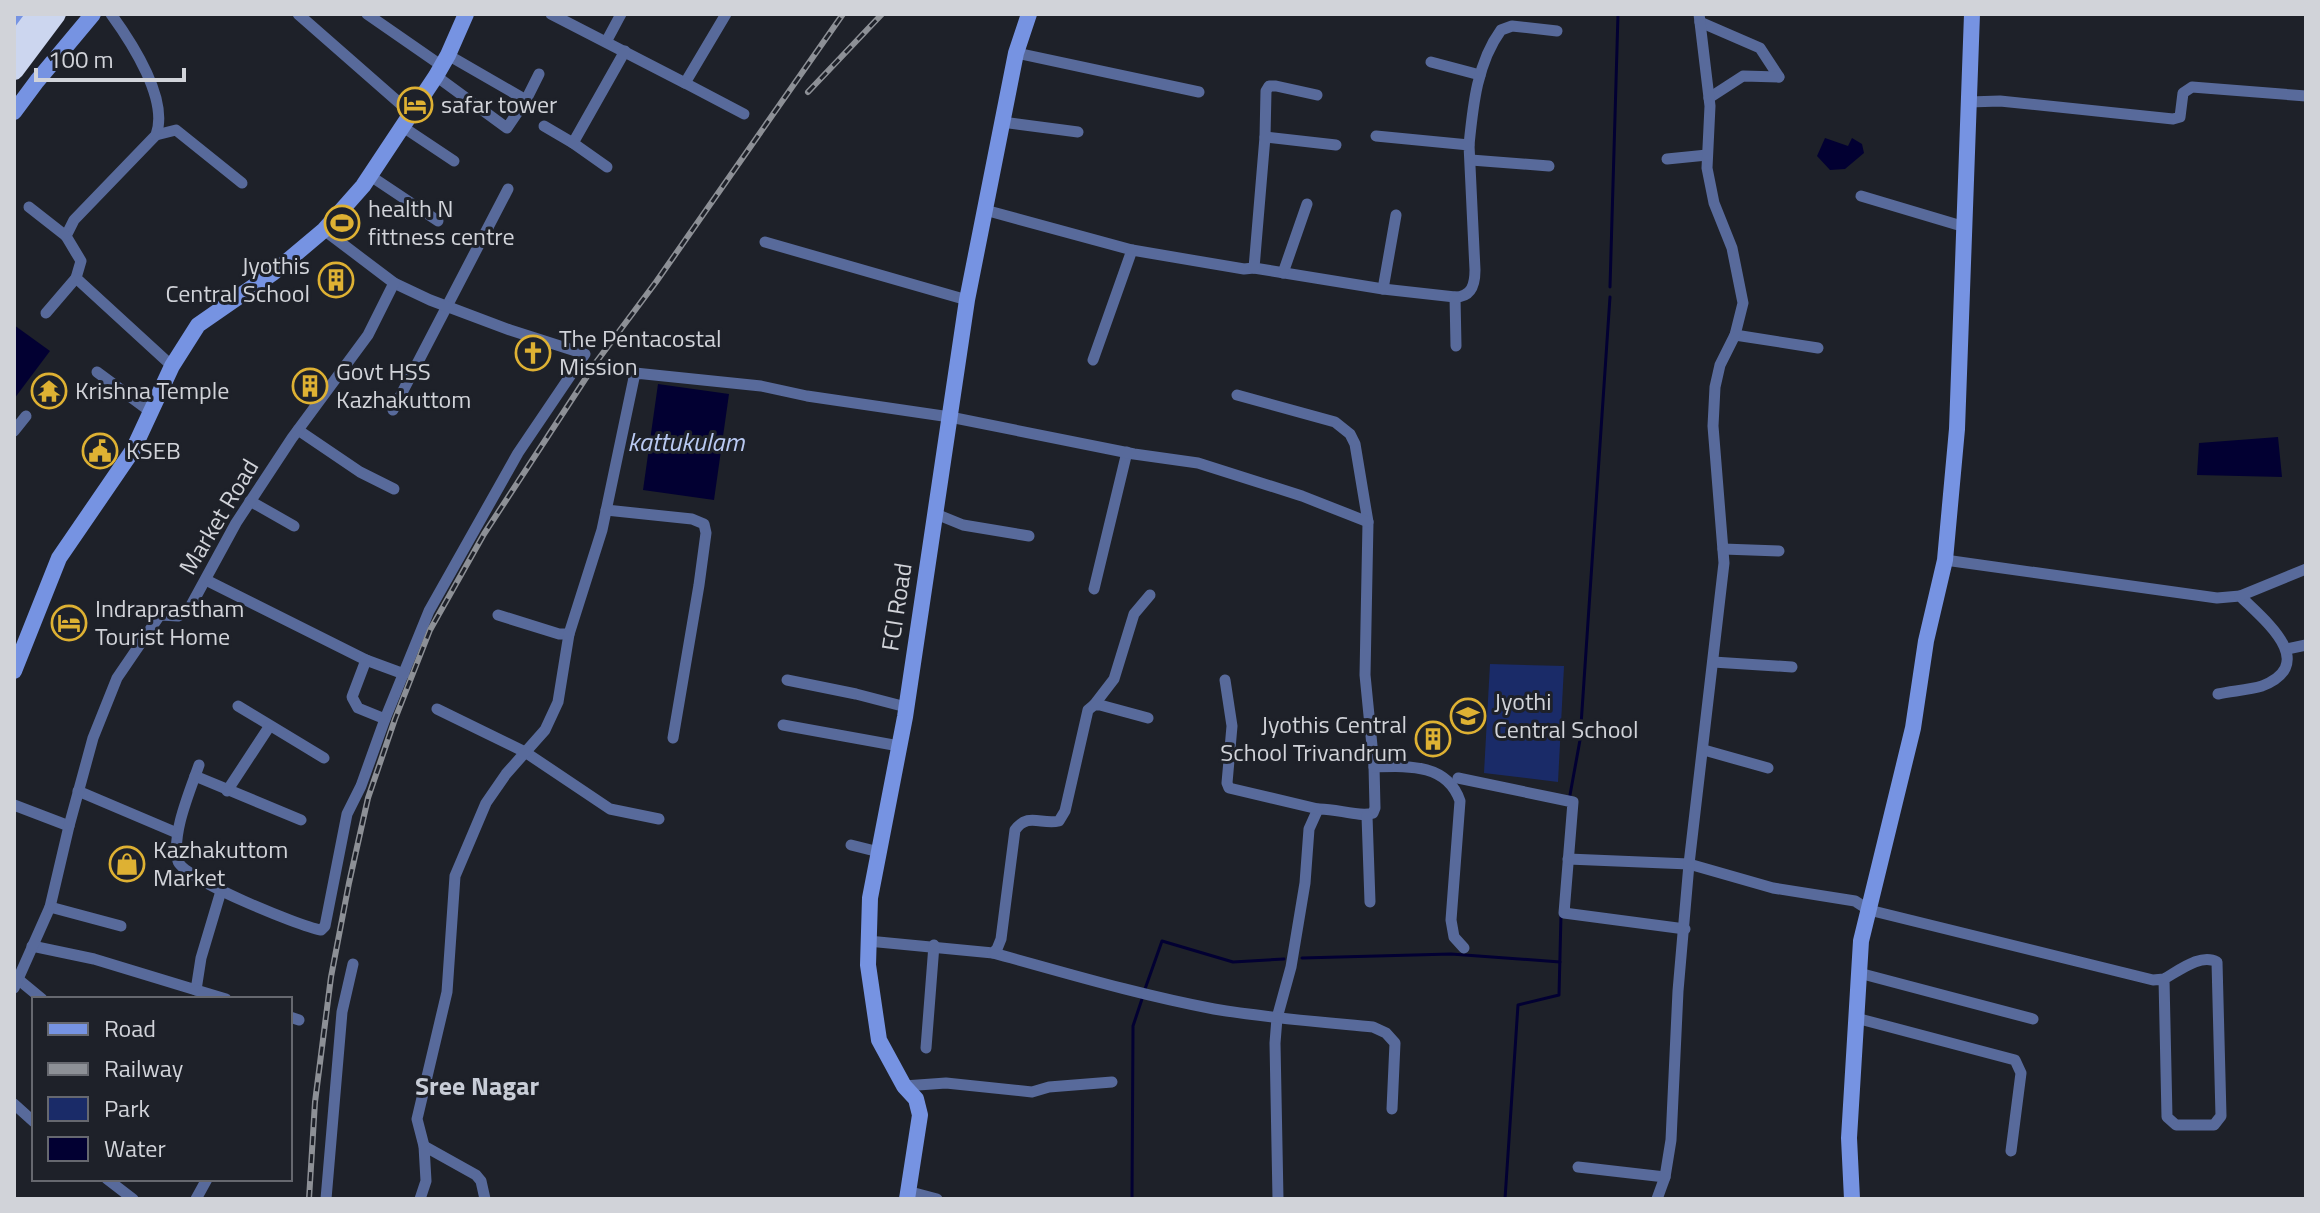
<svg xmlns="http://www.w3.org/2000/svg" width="2320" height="1213" font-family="'Titillium Web',sans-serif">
<rect width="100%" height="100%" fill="#1e2129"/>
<polygon fill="#1a2b68" points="1490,664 1564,666 1558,782 1484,773"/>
<g fill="#020032">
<polygon points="1825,138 1848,146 1852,138 1862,144 1864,153 1845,169 1830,170 1817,156"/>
<polygon points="14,325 50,351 14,399"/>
<polygon points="658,384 729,394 714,500 643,490"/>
<polygon points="2278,437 2282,477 2197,475 2199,443"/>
</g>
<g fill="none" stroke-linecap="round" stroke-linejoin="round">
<g stroke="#020032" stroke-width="3">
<polyline points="1610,287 1618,14"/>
<polyline points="1570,795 1580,740 1610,297"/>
<polyline points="1302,958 1451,954 1560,962"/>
<polyline points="1145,989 1162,941 1233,962 1284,959"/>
<polyline points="1132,1199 1133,1026 1143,996"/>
<polyline points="1505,1199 1518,1005 1559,995 1561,915"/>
</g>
<g stroke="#586a9b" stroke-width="11">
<path d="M 111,14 C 132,43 169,100 156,135 L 74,220 L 66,236 L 81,261 L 76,278 L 172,366"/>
<polyline points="298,14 412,114"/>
<polyline points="367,14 442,66"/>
<polyline points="551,14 685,83 726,14"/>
<polyline points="1700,22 1760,48 1779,77"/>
<polyline points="606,42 621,14"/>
<polyline points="1016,53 1199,92"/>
<polyline points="448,55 526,100"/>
<polyline points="1431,62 1480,75"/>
<polyline points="436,76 507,128 526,100 539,74"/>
<polyline points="685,83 744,114"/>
<polyline points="1709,98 1743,76 1779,77"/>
<polyline points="1969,102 2000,101 2173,119 2180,117 2183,93 2192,87 2306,96"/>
<polyline points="1002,122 1078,132"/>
<polyline points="544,126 573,143"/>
<polyline points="403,127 454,161"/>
<polyline points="156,135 176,130 242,183"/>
<polyline points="1265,137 1336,145"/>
<path d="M 1469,145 C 1473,105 1477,63 1501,30 L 1512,26 L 1557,31"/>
<polyline points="1667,159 1707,155"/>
<polyline points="1471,160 1549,166"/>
<polyline points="607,167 573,143 625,51"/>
<polyline points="369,175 438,221"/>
<polyline points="1861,196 1965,227"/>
<polyline points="29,207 66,236"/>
<path d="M 985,210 L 1132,250 L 1244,269 L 1254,268 L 1383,289 L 1455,297 C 1472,297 1475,284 1475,270 L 1469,145 L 1376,136"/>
<polyline points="765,242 967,300"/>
<polyline points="1254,268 1265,137 1266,91 1269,86 1276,86 1317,95"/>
<polyline points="1283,273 1307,204"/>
<polyline points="1383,289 1396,215"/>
<polyline points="1455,297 1456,346"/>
<polyline points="46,313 76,278"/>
<polyline points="1735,335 1818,348"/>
<polyline points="1093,360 1132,250"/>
<polyline points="97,372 151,412"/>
<path d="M 1237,395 L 1335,422 L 1350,434 L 1355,444 L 1368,522 L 1365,675 L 1374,766 L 1375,808 L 1373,813 C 1360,818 1335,808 1318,809 L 1309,829 L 1305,883 L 1291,967 L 1277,1018 L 1275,1043 L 1278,1199"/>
<polyline points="393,410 508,189"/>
<polyline points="298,430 360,472 394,489"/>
<polyline points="14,431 26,416"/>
<polyline points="250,501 294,526"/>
<polyline points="606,510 692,519 704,524 706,533 699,585 673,738"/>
<polyline points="936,514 963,525 1029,536"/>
<polyline points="1723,549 1779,551"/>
<path d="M 1945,560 L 2217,598 L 2240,596 C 2263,619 2320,663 2262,686 C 2249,690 2232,691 2218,694"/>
<polyline points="206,580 366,660 404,674"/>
<polyline points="1094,589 1127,452"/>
<polyline points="2240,596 2306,569"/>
<polyline points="498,615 559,634 569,634 602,530 635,373 761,386 807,396 950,417 1134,454 1198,463 1302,496 1368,522"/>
<polyline points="2287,649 2306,645"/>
<polyline points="366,660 352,697 358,708 385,719"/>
<polyline points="1713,662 1792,667"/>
<polyline points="787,680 856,694 906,707"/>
<polyline points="1225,680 1232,726 1227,783 1229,788 1318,809"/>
<polyline points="1094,705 1114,679 1134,614 1150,595"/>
<polyline points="238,706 324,758"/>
<polyline points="437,709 525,752 610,809 659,819"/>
<polyline points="783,725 899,746"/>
<polyline points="1704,750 1768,768"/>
<path d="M 199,765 C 190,791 171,834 178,861 C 183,879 299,926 321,930 L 325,926 L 347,814 L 361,786 L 385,719 L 429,611 L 518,453 L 585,354 L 510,330 L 430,300 L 394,283 L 324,230"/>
<path d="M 1374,767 C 1407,766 1447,763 1460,801 L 1451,920 L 1454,937 L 1464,948"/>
<polyline points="195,776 301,820"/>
<polyline points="1458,778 1573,802 1564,913 1685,929"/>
<polyline points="78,791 177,833"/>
<polyline points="227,791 269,727"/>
<polyline points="14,805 69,826"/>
<polyline points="1367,816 1370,902"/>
<polyline points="851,845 879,852"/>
<path d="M 1568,859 L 1689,864 L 1773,888 L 1855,901 L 1869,910 L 2153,980 L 2164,979 L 2167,1117 L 2176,1125 L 2214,1125 L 2221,1116 L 2217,962 C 2201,953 2180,970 2164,979"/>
<polyline points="50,907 121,926"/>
<path d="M 868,941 L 993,953 L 997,949 L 1001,939 L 1015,830 C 1028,812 1041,825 1059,821 L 1065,811 L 1088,710 L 1094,705 L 1100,705 L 1148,718"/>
<polyline points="32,946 94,959 196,990 201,958 221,891"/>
<path d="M 993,953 C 1066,973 1139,995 1214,1009 C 1267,1018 1320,1022 1373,1027 L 1386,1033 L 1395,1043 L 1392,1109"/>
<polyline points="1859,973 2033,1019"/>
<polyline points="19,980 42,999"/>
<polyline points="14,988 50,907 69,826 93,738 117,678 160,615 178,616 188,611 236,523 292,438 368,335 394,283"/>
<polyline points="196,990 226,999"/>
<polyline points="290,1017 299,1020"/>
<polyline points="1856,1018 2015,1060 2021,1073 2011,1151"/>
<polyline points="926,1048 934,945"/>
<polyline points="904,1086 946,1083 1032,1092 1049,1087 1112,1082"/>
<polyline points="14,1104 34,1122"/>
<polyline points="424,1146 476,1175 481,1181 485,1199"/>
<polyline points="1578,1167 1665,1177"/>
<polyline points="107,1179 133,1199"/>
<polyline points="907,1191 937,1199"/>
<polyline points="196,1199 207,1179"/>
<polyline points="326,1199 342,1012 353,964"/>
<polyline points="420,1199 426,1181 424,1146 417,1119 447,992 455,876 486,803 506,774 545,730 558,702 569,634"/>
<polyline points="1657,1199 1665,1177 1671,1140 1678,991 1689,864 1724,563 1713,426 1715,387 1720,365 1735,335 1743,303 1732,248 1714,203 1707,168 1710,106 1699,14"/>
</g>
<g stroke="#7693e2" stroke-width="16">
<polyline points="14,27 23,14"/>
<polyline points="14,112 37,81 93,14"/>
<polyline points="14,671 59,558 133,450 172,366 198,325 273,273 324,230 363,186 436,76 448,55 466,14"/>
<polyline points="907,1199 920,1115 916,1099 904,1086 879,1040 868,965 870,898 905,717 967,300 1016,53 1029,14"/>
<polyline points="1852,1199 1849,1138 1861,941 1913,728 1926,641 1945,560 1957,429 1972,14"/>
</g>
<g stroke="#ccd6ef" stroke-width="20">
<polyline points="14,45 37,14"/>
<polyline points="14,70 56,14"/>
</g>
<g stroke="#8d9096" stroke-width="6">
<g id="rail">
<polyline points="808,92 882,14"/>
<polyline points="309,1199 315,1102 331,977 349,883 368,798 395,719 430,630 484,534 597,361 656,282 843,14"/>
</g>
</g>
<use href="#rail" stroke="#1e2129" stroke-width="3" stroke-dasharray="9" stroke-linecap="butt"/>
</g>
<defs>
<g id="hotel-ring" transform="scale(1.8)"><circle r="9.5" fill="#1e2129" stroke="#deb133" stroke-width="1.5"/><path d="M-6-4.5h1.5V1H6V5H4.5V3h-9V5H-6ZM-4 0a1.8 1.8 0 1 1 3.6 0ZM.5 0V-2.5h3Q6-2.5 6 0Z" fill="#deb133"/></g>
<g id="stadium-ring" transform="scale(1.8)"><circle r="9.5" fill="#1e2129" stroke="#deb133" stroke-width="1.5"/><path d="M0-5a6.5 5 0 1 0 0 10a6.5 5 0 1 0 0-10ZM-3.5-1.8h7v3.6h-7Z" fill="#deb133"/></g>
<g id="building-ring" transform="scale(1.8)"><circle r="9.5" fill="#1e2129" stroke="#deb133" stroke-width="1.5"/><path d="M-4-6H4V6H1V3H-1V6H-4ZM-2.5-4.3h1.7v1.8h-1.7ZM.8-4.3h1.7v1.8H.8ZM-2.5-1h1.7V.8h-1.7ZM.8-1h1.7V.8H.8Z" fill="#deb133"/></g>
<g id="church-ring" transform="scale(1.8)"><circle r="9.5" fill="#1e2129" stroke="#deb133" stroke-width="1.5"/><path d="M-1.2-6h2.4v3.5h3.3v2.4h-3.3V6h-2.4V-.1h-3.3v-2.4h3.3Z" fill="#deb133"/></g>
<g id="temple-ring" transform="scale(1.8)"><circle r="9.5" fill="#1e2129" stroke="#deb133" stroke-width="1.5"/><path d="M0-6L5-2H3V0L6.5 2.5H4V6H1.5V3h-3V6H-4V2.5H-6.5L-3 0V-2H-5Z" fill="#deb133"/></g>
<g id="civic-ring" transform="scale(1.8)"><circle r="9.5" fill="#1e2129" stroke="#deb133" stroke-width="1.5"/><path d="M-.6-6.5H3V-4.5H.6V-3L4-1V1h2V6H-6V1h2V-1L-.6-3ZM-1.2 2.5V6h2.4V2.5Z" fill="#deb133"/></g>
<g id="school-ring" transform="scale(1.8)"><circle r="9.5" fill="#1e2129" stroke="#deb133" stroke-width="1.5"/><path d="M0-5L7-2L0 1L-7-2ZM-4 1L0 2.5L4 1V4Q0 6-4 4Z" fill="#deb133"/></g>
<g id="shop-ring" transform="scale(1.8)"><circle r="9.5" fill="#1e2129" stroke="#deb133" stroke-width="1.5"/><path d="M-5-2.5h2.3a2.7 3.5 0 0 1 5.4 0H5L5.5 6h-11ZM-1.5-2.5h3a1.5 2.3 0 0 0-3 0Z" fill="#deb133"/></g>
</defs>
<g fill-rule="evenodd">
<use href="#hotel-ring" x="415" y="105"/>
<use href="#stadium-ring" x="342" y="223"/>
<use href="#building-ring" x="336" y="280"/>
<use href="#church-ring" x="533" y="353"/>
<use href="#building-ring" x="310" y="386"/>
<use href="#temple-ring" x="49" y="391"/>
<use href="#civic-ring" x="100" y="451"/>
<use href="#hotel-ring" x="69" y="623"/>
<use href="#school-ring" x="1468" y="716"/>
<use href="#building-ring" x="1433" y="739"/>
<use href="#shop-ring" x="127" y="864"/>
</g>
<g text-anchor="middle" stroke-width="6" stroke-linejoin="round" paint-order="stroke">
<g font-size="24" fill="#d1d3d9" stroke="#1e2129" text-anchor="start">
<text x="441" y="113">safar tower</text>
<text x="368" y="217">health N<tspan x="368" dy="28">fittness centre</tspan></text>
<text x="310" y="274" text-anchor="end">Jyothis<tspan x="310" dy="28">Central School</tspan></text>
<text x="559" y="347">The Pentacostal<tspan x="559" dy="28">Mission</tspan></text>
<text x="336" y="380">Govt HSS<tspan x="336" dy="28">Kazhakuttom</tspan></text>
<text x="75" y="399">Krishna Temple</text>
<text x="126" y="459">KSEB</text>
<text x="95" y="617">Indraprastham<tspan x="95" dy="28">Tourist Home</tspan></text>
<text x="1494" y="710">Jyothi<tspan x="1494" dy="28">Central School</tspan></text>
<text x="1407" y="733" text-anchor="end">Jyothis Central<tspan x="1407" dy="28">School Trivandrum</tspan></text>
<text x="153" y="858">Kazhakuttom<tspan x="153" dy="28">Market</tspan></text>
</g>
<g font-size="24" fill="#d1d3d9" stroke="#1e2129">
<text transform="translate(219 517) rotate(-59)" y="8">Market Road</text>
<text transform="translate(897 607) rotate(-81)" y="8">FCI Road</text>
</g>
<g font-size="26" font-style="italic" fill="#b9c9f2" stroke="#1e2129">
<text x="686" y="451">kattukulam</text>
</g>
<g font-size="26" font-weight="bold" fill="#c8cdd7" stroke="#1e2129">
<text x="477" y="1095">Sree Nagar</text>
</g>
</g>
<rect width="2320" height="1213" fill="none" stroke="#d1d3d9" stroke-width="32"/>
<rect x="32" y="997" width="260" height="184" fill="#1e2129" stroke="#66686f" stroke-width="2"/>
<rect x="48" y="1023" width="40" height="12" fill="#7693e2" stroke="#66686f" stroke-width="2"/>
<text x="104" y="1037" font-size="24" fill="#d1d3d9">Road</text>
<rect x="48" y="1063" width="40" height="12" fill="#8d9096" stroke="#66686f" stroke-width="2"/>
<text x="104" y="1077" font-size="24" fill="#d1d3d9">Railway</text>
<rect x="48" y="1097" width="40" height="24" fill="#1a2b68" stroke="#66686f" stroke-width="2"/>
<text x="104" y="1117" font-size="24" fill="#d1d3d9">Park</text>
<rect x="48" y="1137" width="40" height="24" fill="#020032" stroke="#66686f" stroke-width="2"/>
<text x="104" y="1157" font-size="24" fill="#d1d3d9">Water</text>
<path d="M36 68v12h148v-12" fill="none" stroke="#d1d3d9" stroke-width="4"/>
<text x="48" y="68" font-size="24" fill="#d1d3d9" stroke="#1e2129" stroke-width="6" paint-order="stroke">100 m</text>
</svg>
